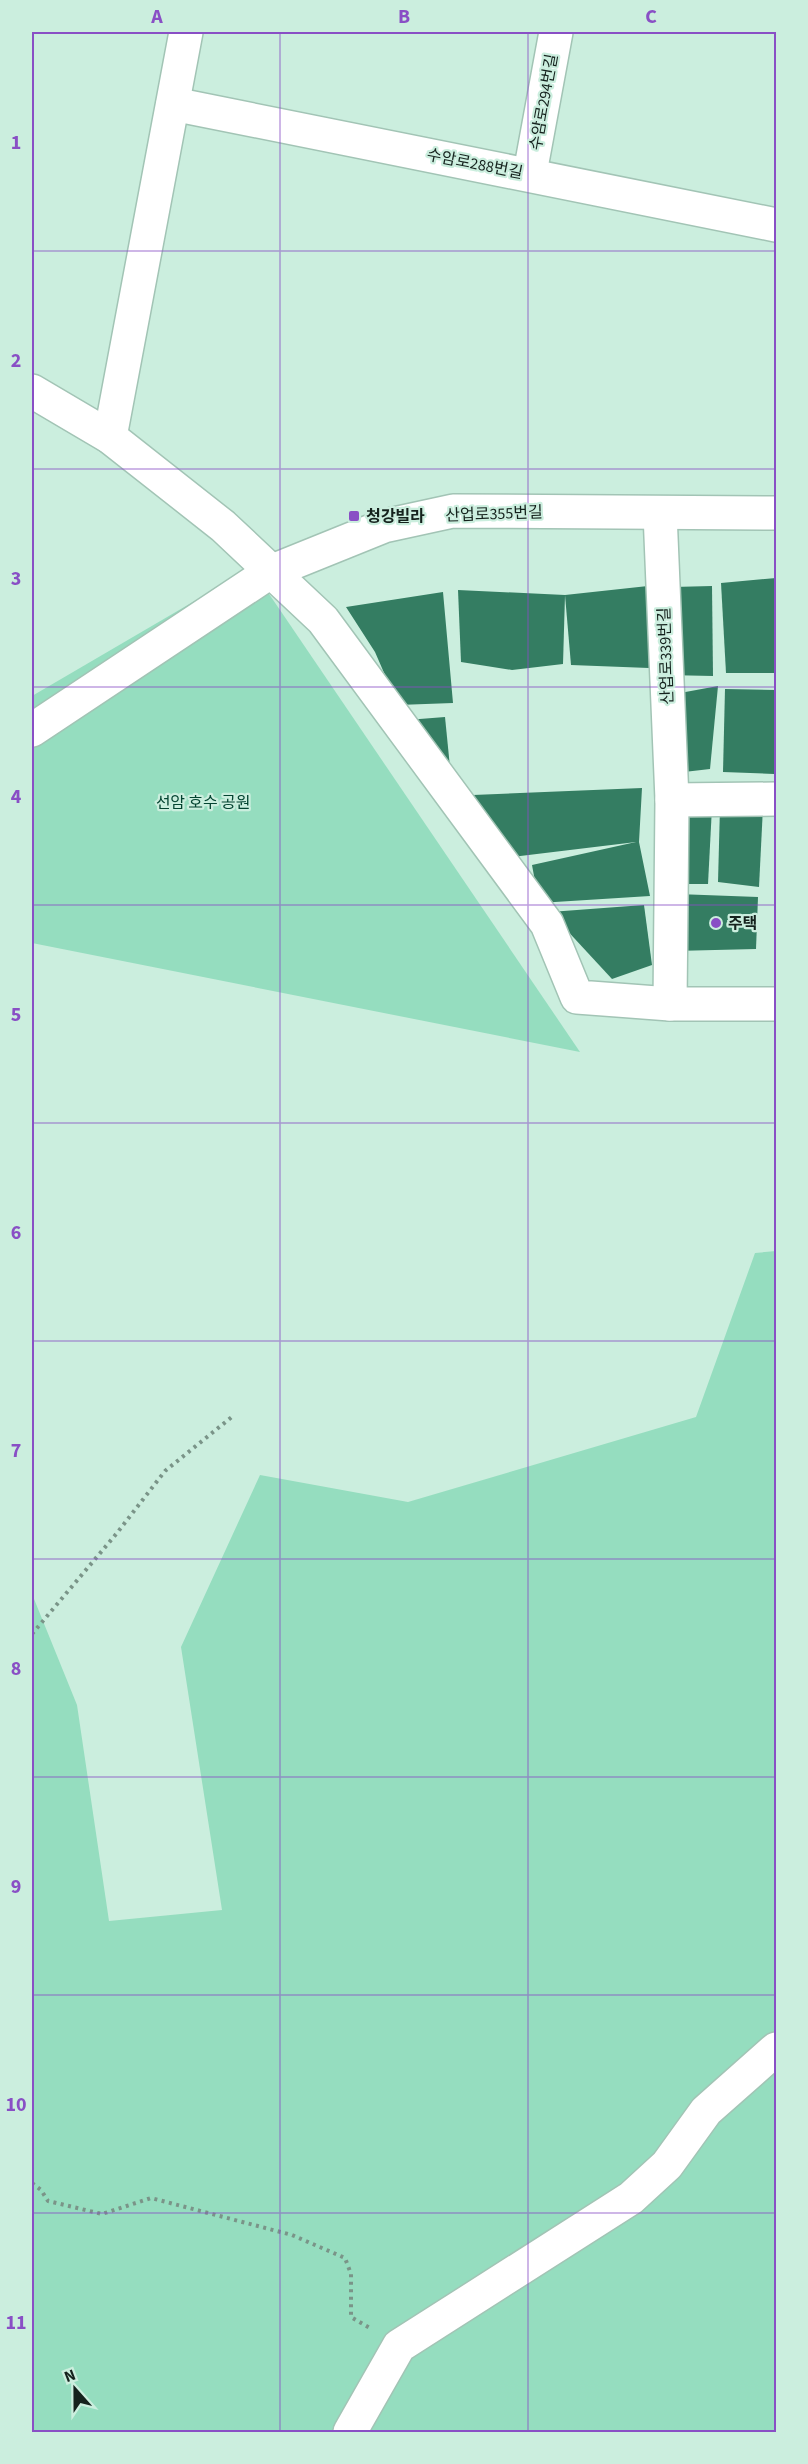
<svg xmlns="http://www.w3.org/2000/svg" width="808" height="2464" font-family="'Source Sans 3','Noto Sans KR',sans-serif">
<rect width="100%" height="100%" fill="#cbeede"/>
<g fill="#95ddbf">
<polygon points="251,568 280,610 580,1052 32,943 32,696"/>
<polygon points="776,1251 776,2432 32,2432 32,1594 77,1705 109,1921 222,1910 181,1647 260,1475 408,1502 696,1417 755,1253"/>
</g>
<g fill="#347d62">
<polygon points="776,578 776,673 726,673 721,583"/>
<polygon points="648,586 649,668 571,665 565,595"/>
<polygon points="712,586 713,676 666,675 673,587"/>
<polygon points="458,590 565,595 563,664 512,670 461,662"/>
<polygon points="443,592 453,703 398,705 375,652 346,607"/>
<polygon points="718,686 710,769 684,772 680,693"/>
<polygon points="725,689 776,690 774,774 723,772"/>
<polygon points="445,717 450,767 407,720"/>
<polygon points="642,788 639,842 650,896 539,903 532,865 636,842 512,857 473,795"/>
<polygon points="712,807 708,884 676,884 680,808"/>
<polygon points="720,807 763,807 759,887 718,882"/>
<polygon points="677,894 758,897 756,949 674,951"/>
<polygon points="644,905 652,965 612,979 550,912"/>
</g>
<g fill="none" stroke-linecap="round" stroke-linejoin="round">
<g stroke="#a2c4b5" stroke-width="36">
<g id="minor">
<polyline points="173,104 776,225"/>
<polyline points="530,173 556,32"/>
<polyline points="32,391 110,437 223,526 323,620 547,924 577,997 670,1004 776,1004"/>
<polyline points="110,437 186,32"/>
<polyline points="660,513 672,800 670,1004"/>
<polyline points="32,730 270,572 384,526 453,511 776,513"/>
<polyline points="672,800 776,799"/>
<polyline points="350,2432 399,2346 631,2198 667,2165 706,2111 776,2049"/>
</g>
</g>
<g stroke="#7a9488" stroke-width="4" stroke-dasharray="3 4.5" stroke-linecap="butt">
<polyline points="32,1634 117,1533 165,1471 233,1416"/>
<polyline points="32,2183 41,2190 48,2201 102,2214 151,2198 292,2235 345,2258 351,2274 351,2317 370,2328"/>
</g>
<use href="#minor" stroke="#fff" stroke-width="33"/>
</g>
<path fill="none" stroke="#894fc5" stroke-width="1.5" stroke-opacity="0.55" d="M 280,32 L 280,2432M 528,32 L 528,2432M 32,251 L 776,251M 32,469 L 776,469M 32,687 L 776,687M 32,905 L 776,905M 32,1123 L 776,1123M 32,1341 L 776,1341M 32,1559 L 776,1559M 32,1777 L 776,1777M 32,1995 L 776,1995M 32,2213 L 776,2213"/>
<g fill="#894fc5" stroke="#cbeede" stroke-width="2">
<rect x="348" y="510" width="12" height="12" rx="3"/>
<circle cx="716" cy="923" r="6"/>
</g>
<g text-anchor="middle" stroke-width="4.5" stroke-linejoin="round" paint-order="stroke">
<g font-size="16" fill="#15221d" stroke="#cbeede">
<text transform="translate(543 102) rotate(-80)" y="6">수암로294번길</text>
<text transform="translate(475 163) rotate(11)" y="6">수암로288번길</text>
<text transform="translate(494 513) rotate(-2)" y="6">산업로355번길</text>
<text transform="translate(665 656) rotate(-92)" y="6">산업로339번길</text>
</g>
<g font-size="16" font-weight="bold" fill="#15221d" stroke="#cbeede" text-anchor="start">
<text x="366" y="522">청강빌라</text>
<text x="728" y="929">주택</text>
</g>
<g font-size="16" fill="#044431" stroke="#cbeede">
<text x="203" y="808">선암 호수 공원</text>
</g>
</g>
<rect width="808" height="2464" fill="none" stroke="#cbeede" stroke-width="66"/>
<g transform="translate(75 2389) rotate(339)" stroke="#cbeede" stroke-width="4.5" paint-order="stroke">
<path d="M0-4.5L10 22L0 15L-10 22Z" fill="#15221d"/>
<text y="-9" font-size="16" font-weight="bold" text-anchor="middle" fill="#15221d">N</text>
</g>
<rect x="33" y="33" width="742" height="2398" fill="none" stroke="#894fc5" stroke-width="2"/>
<g font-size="20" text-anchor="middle" font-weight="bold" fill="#894fc5">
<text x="157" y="23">A</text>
<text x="404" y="23">B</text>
<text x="651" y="23">C</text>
<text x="16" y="149">1</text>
<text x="16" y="367">2</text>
<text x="16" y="585">3</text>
<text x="16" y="803">4</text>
<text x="16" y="1021">5</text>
<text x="16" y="1239">6</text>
<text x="16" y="1457">7</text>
<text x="16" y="1675">8</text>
<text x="16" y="1893">9</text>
<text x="16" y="2111">10</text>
<text x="16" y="2329">11</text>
</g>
</svg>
